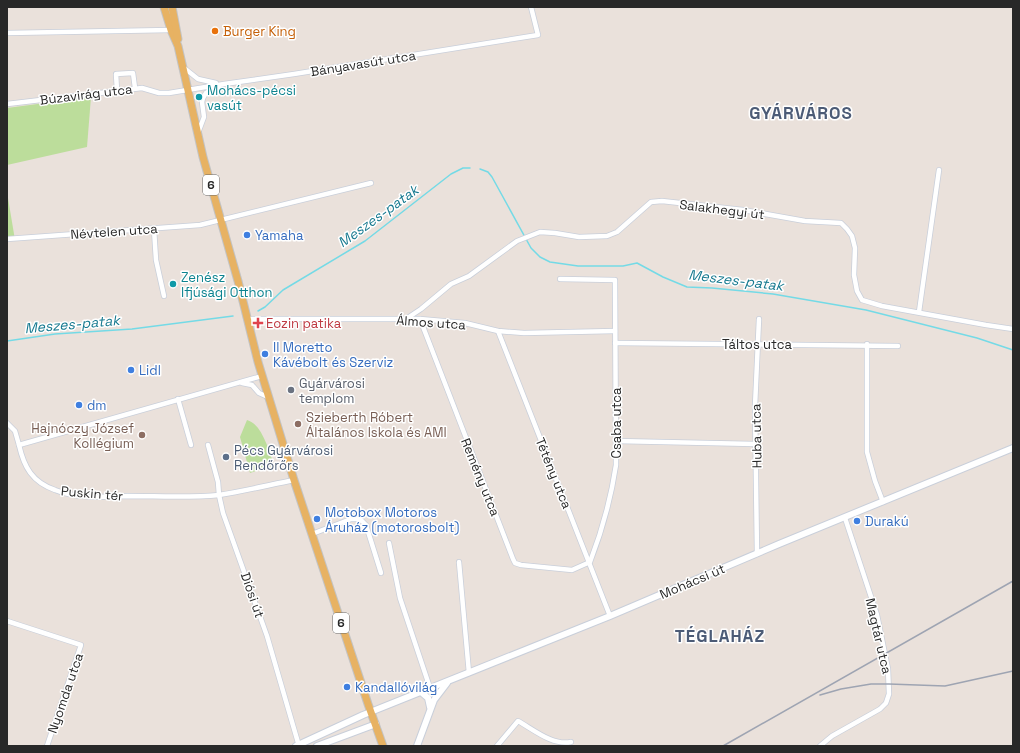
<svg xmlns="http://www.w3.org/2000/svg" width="1020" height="753" font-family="'Space Grotesk',sans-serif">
<rect width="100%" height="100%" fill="#eae1db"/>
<g fill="#bcdd9b">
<polygon points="91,97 87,147 7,165 7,108"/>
<polygon points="7,192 15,240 7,241"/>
<path d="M 247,420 C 262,424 269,451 274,465 L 250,473 L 240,437 Z"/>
</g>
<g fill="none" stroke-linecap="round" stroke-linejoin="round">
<g stroke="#74dae6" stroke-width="1.5">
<polyline points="480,169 488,172 492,177 531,248 540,257 550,262 578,266 623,266 637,263 663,277 687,287 712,288 773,294 866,310 977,338 1013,350"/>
<polyline points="258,311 265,307 283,290 365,241 451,174 463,168 470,168"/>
<polyline points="7,341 55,334 132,329 233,316"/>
</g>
<g stroke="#c9cfda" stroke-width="6">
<g id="street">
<polyline points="7,33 171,30"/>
<polyline points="183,67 198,79 216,83"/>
<polyline points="117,90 116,74 133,73 135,88"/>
<polyline points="7,104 142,88 159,93 169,93 224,84 294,74 538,35 531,7"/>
<polyline points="198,133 204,117 202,102 203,98 206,93 219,86"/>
<polyline points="154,229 156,260 164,296"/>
<polyline points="7,239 200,225 371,183"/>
<polyline points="919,312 939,170"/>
<polyline points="247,319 420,319 465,323 498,331 524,333 615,331"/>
<polyline points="406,319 421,309 451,284 469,276 517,241 540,232 555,233 579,237 607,236 617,232 651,202 662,201 743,210 805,221 841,223 847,229 852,236 855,248 854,275 857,291 862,300 882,306 986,325 1013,329"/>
<path d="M 420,319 L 513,559 L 515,563 L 521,565 L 572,570 L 590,562 C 602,531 611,498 616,465 L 615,280 L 560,279"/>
<polyline points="498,331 610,616"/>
<polyline points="615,343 898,346"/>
<polyline points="867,344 867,452 875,481 883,502"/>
<path d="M 262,376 L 19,445 C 24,467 32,482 55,490 C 77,499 104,497 127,496 C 157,496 190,498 219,495 C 244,491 269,485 294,480"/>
<polyline points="242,383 252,385 259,393 268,397"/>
<polyline points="178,399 191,445"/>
<polyline points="7,423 15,431 19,445"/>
<polyline points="616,441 755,444"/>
<polyline points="208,445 218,482 219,495 223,513 267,636 299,746"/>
<polyline points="312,534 351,519 360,519 366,525 381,573"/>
<polyline points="389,543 400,598 430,688"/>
<polyline points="757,554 755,406 759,319"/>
<polyline points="459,562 469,673"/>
<polyline points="7,621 81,645 47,746"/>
<path d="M 497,746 L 518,721 C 534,730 553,746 571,742"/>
<polyline points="820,746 832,736 880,709 886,703 889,694 888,669 877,615 845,518"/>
</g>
</g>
<g stroke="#c9cfda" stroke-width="8">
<g id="secondary">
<polyline points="421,692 428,698 430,707"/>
<polyline points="296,746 363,715 610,616 779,544 1013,448"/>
<polyline points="317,746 376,724"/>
<polyline points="417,746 434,700 447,683"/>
</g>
</g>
<g stroke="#c3c3c3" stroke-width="9">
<g id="primary">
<polyline points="164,7 171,30 178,46 203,157 238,281 258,362 294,480 368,704 383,746"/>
<polyline points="172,7 178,39"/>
</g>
</g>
<use href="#street" stroke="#fff" stroke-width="4.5"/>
<use href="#secondary" stroke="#fff" stroke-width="6"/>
<use href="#primary" stroke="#e7b263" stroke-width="7"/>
<g stroke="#9ea4b2" stroke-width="1.5">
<polyline points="820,695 841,689 871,684 889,684 945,686 1013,671"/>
<polyline points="723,746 1013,581"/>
</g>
</g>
<circle fill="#e8710a" stroke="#fff" stroke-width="1.5" cx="215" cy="31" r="4"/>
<g fill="#0f9aa8" stroke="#fff" stroke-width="1.5">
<circle cx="199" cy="97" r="4"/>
<circle cx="173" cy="284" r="4"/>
</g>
<g fill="#3f7fe0" stroke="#fff" stroke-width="1.5">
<circle cx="247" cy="235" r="4"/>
<circle cx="265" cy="354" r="4"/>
<circle cx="131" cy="370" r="4"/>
<circle cx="79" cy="405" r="4"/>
<circle cx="317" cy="519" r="4"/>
<circle cx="857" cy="521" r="4"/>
<circle cx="347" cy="687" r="4"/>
</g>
<path fill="#e0444e" stroke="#fff" stroke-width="1.5" d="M256 317h4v4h4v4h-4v4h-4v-4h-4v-4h4z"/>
<circle fill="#6b7280" stroke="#fff" stroke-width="1.5" cx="291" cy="390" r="4"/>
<g fill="#8d6e63" stroke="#fff" stroke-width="1.5">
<circle cx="298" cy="424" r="4"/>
<circle cx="142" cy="435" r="4"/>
</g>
<circle fill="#5c6f8a" stroke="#fff" stroke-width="1.5" cx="226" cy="457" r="4"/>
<g text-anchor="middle" stroke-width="3" stroke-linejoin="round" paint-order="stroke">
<g fill="#fff" stroke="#686868" stroke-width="1">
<rect x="203" y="175" width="16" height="20" rx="3"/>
<rect x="333" y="613" width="16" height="20" rx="3"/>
</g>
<g font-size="12" font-weight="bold" fill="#282828">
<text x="211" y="189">6</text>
<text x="341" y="627">6</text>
</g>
<g font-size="13" fill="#c56008" stroke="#fff" text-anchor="start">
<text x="223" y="36">Burger King</text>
</g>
<g font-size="13" fill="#282828" stroke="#fff">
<text transform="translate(363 63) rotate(-9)" y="5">Bányavasút utca</text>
<text transform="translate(86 94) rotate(-7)" y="5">Búzavirág utca</text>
<text transform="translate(722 209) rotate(7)" y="5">Salakhegyi út</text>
<text transform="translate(114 231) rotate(-4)" y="5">Névtelen utca</text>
<text transform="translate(431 322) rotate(4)" y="5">Álmos utca</text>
<text x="757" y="349">Táltos utca</text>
<text transform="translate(616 423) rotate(-90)" y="5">Csaba utca</text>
<text transform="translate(756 436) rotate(-91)" y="5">Huba utca</text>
<text transform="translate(554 473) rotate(68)" y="5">Tétény utca</text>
<text transform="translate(481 477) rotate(68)" y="5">Remény utca</text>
<text transform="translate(92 493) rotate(5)" y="5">Puskin tér</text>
<text transform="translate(692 581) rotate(-23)" y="5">Mohácsi út</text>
<text transform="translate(253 595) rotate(71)" y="5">Diósi út</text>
<text transform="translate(879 636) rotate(77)" y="5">Magtár utca</text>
<text transform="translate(65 693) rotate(-71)" y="5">Nyomda utca</text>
</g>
<g font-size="13" fill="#0d838f" stroke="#fff" text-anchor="start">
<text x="207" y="95">Mohács-pécsi<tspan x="207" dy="15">vasút</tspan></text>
<text x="181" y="282">Zenész<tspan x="181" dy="15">Ifjúsági Otthon</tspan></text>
</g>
<g font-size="13" fill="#366cbe" stroke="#fff" text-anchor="start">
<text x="255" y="240">Yamaha</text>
<text x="273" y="352">Il Moretto<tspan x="273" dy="15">Kávébolt és Szerviz</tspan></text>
<text x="139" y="375">Lidl</text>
<text x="87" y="410">dm</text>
<text x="325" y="517">Motobox Motoros<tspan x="325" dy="15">Áruház (motorosbolt)</tspan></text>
<text x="865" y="526">Durakú</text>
<text x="355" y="692">Kandallóvilág</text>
</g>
<g font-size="13" fill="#be3a42" stroke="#fff" text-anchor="start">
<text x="266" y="328">Eozin patika</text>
</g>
<g font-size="13" fill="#5b616d" stroke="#fff" text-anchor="start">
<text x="299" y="388">Gyárvárosi<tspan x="299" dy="15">templom</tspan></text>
</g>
<g font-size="13" fill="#785e54" stroke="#fff" text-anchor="start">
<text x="306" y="422">Szieberth Róbert<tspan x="306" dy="15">Általános Iskola és AMI</tspan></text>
<text x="134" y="433" text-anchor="end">Hajnóczy József<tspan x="134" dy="15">Kollégium</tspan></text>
</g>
<g font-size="13" fill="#4e5e75" stroke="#fff" text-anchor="start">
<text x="234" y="455">Pécs Gyárvárosi<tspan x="234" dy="15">Rendőrőrs</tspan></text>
</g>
<g font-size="14" font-style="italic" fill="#16798f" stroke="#fff">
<text transform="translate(378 216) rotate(-36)" y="5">Meszes-patak</text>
<text transform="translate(736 280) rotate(7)" y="5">Meszes-patak</text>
<text transform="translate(72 324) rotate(-5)" y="5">Meszes-patak</text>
</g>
<g font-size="17" font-weight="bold" letter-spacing="1" fill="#4c5b76" stroke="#fff">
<text x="801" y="119">GYÁRVÁROS</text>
<text x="720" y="642">TÉGLAHÁZ</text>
</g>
</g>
<rect width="1020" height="753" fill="none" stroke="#282828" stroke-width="16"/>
</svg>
